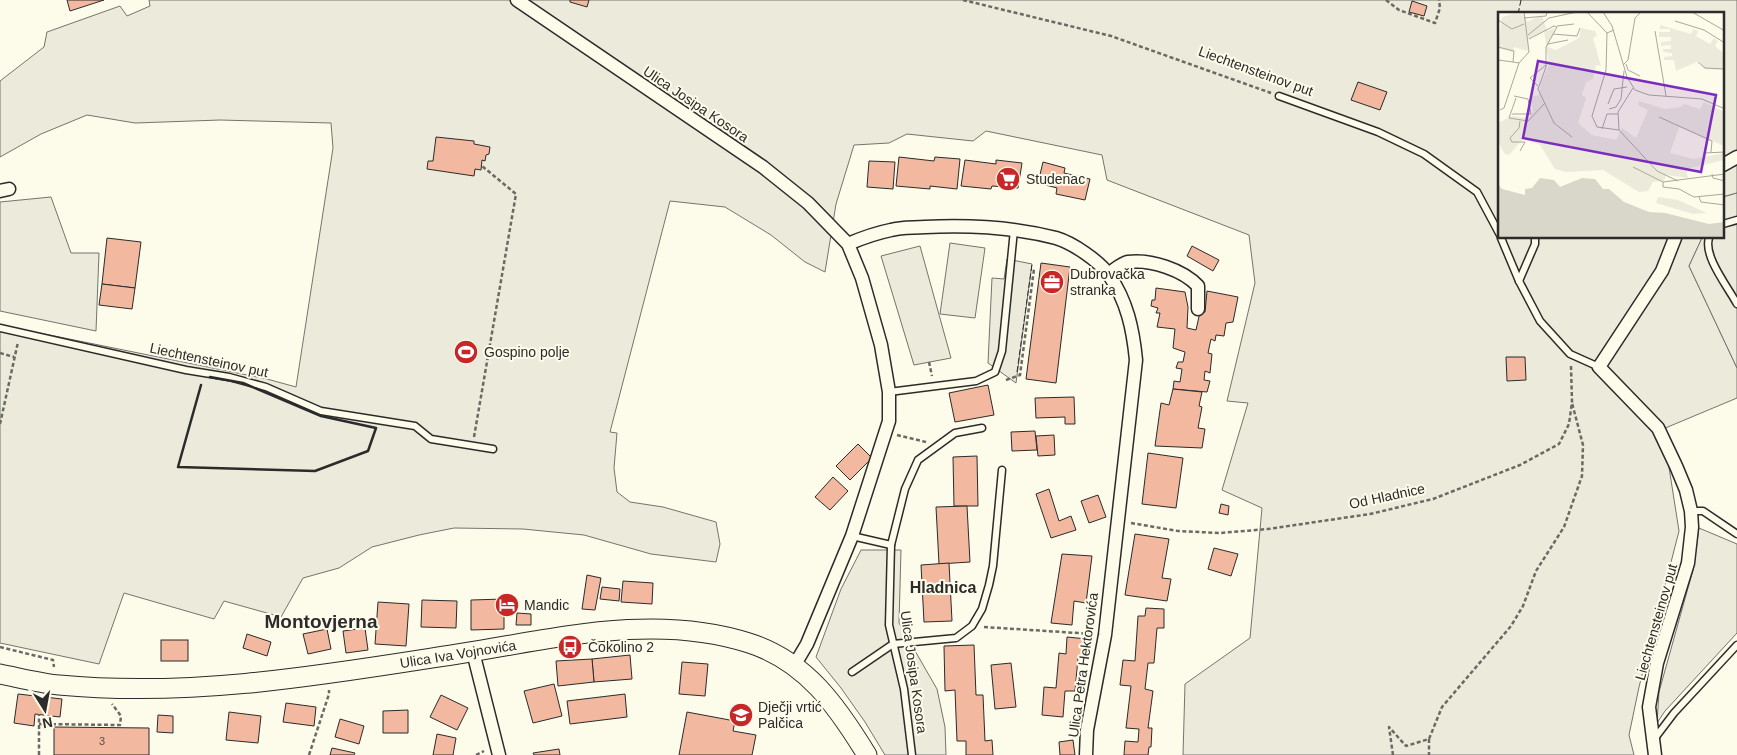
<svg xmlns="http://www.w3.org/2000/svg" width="1737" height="755" font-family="Arial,sans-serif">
<rect width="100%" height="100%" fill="#fdfbea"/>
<g fill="#ecebdb" stroke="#74746e">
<polygon points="149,0 1737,0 1737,193 1723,197 1723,14 1500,14 1500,238 1702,238 1689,266 1737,368 1737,398 1663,429 1679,531 1639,687 1629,735 1634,755 1183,755 1185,684 1250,638 1262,508 1222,490 1248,403 1227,401 1255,283 1249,235 1107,180 1102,155 986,131 973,141 907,134 889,143 854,145 836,204 825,272 805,262 771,235 725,207 670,201 610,432 617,433 614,468 617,492 630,502 663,507 716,522 720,544 716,562 651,554 584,535 523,529 454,528 419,535 372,547 339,568 303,578 281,617 224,601 214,619 124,593 99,664 0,643 0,325 267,379 296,387 333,148 331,123 220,120 135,123 87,115 41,134 0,157 0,81 44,47 47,32 120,6 127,16 150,6"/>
<polygon points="950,243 985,248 975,318 940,314"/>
<polygon points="1699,528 1737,544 1737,633 1665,711 1657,723 1659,692 1693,570"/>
</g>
<g fill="#eceadb" stroke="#74746e">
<polygon points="1737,193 1737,368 1689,266 1702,238 1723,238 1723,197"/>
<polygon points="51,197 71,253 99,253 96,331 0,311 0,202"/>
<polygon points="920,246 951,358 914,365 881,256"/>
<polygon points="1007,259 1032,264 1016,383 988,363 992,278 1004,279"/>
<polygon points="861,550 901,550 899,623 937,689 945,727 946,755 885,755 865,722 841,688 816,657 841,589"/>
</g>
<g fill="#f2b8a0" stroke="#2b2b2b">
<polygon points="67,0 104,0 70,11"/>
<polygon points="570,0 589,0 587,7 570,2"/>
<polygon points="1412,1 1427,6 1424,16 1409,12"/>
<polygon points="1358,82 1387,92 1380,110 1351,100"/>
<polygon points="436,137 474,141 474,144 490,147 489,154 486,155 485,161 482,160 481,170 475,169 474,176 427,169 428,161 433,161"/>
<polygon points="899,157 934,161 935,157 960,159 957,189 930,186 930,189 896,186"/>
<polygon points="965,160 996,164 996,160 1022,163 1018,188 992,186 991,189 961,186"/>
<polygon points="869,161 895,162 893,189 867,187"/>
<polygon points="1043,162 1065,168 1064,173 1090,179 1085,200 1056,194 1057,188 1038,183"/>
<polygon points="107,238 141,242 135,288 102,284"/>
<polygon points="1192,246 1219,260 1213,271 1187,256"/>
<polygon points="1041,263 1070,267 1056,383 1026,379"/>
<polygon points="102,284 135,288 132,309 99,305"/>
<polygon points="1156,288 1185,292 1188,307 1187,328 1196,330 1200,312 1205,312 1207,291 1238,297 1233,322 1226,323 1224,336 1216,335 1215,341 1211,339 1208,353 1212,354 1210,373 1205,371 1204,380 1210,381 1207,392 1173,389 1174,381 1180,382 1182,369 1176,368 1178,362 1183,362 1185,352 1173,348 1175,329 1157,327 1160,313 1156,313 1158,308 1151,306 1152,300 1155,300"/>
<polygon points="1506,357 1525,357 1526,380 1507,381"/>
<polygon points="988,385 994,415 955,422 949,393"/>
<polygon points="1173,389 1202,392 1199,406 1202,407 1198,428 1205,429 1202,448 1155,446 1161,403 1169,405"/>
<polygon points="1074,397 1075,424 1065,424 1065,417 1036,418 1035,398"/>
<polygon points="1035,431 1037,450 1012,451 1011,432"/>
<polygon points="1054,435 1055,455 1038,456 1036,436"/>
<polygon points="858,444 872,458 850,480 836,466"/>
<polygon points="1148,453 1183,458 1176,508 1142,504"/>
<polygon points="977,456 978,506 954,506 953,457"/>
<polygon points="833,477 848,491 830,510 815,497"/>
<polygon points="1049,489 1059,521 1071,516 1076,530 1051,538 1036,494"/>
<polygon points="1098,495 1106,517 1089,523 1081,501"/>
<polygon points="1221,504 1229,506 1228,515 1219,513"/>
<polygon points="967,506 970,562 939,564 936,507"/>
<polygon points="1135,534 1169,539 1162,578 1171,579 1167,601 1125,595"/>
<polygon points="1214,548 1238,554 1231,576 1208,569"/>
<polygon points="1062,554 1092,556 1086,603 1074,601 1072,625 1051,623"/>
<polygon points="949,563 952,621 924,622 921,565"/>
<polygon points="587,575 601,578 595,610 582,609"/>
<polygon points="623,581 653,583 652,604 621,602"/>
<polygon points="602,587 620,589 619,601 600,599"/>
<polygon points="504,599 504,629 471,630 471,600"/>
<polygon points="422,600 457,601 456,628 421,627"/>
<polygon points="378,602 409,604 406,646 375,644"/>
<polygon points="1146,608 1164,609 1164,628 1157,628 1154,663 1148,663 1145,689 1153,691 1148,728 1152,728 1151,747 1149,747 1148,755 1124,755 1125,741 1138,742 1139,729 1126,728 1131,686 1120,685 1123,660 1135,661 1138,616 1145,616"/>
<polygon points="517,613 531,614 531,625 516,625"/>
<polygon points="365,628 368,650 346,653 343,631"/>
<polygon points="327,629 331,649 308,654 303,634"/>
<polygon points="247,634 271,642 267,656 243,648"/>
<polygon points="1067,637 1087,639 1085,658 1078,658 1075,691 1065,691 1063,717 1042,715 1044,687 1056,688 1059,653 1066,654"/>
<rect x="161" y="640" width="27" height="21"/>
<polygon points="974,645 976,695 983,695 985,741 992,740 993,755 966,755 966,741 957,741 955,690 945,691 944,646"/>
<polygon points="630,655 632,679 594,682 592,659"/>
<polygon points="592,659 594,682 558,686 556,661"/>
<polygon points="682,662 708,664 705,696 679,694"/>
<polygon points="1011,663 1016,707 995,709 991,665"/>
<polygon points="554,684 562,716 533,723 524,691"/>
<polygon points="18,694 62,699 60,717 35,714 34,726 14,723"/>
<polygon points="625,694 627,717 570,724 567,701"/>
<polygon points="441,695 468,708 457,730 430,717"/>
<polygon points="286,703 316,707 314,726 283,722"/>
<polygon points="408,710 408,733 383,733 383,711"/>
<polygon points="229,712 261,716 258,743 226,740"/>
<polygon points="687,712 735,721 733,731 756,735 752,755 679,755"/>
<polygon points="158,715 173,716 173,733 157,732"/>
<polygon points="340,719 364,726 359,744 335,737"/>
<polygon points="54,727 149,728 149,755 54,755"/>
<polygon points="437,734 456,738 453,755 433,755"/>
<polygon points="1073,740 1075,755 1060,755 1059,742"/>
<polygon points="332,748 355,753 354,755 330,755"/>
<polygon points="559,749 560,755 534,755 533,753"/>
</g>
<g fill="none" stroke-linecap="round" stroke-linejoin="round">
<g stroke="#2b2b2b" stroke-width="9">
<g id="lane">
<polyline points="1279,96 1378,132 1424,154 1477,192 1500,235"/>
<polyline points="1723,224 1737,220"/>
<polyline points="1501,238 1519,281 1540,321 1570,354 1599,367"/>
<path d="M 1709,238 C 1703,256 1728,287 1737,304"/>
<polyline points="1519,281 1535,244 1535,238"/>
<polyline points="0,328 186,370 229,377 266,387 321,411 415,426 431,439 493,449"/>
<polyline points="889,392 976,381 995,372 1002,351 1014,230"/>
<polyline points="1691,511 1703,511 1737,534"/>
<polyline points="852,536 891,545"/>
<polyline points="852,672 893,644 956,638 972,626 982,609 989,585 993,566 1002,470"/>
<polyline points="1655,738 1674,713 1737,645"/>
<polyline points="912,755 904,689 889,625 891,545 905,489 918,460 955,433 982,428"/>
</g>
</g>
<g stroke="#2b2b2b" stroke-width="15">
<g id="street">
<polyline points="517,0 763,167 808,203 848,244 862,278 881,345 889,392 889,421 852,536 807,644 794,666"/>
<polyline points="1723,165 1737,157"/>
<polyline points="0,191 9,189"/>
<path d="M 848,244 C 862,238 876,233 891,230 C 902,227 913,228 925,227 C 968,225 1014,227 1056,238 C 1073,243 1099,261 1109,275 C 1127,301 1133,329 1136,360 L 1105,635 L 1087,730 L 1086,755"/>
<path d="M 1108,274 C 1114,270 1122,263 1128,262 C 1151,259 1183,270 1198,286 L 1198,309"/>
<polyline points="473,652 499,755"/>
<polyline points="1655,755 1649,707 1657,663 1688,563 1692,527 1691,511 1686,490 1676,466 1658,428 1599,367 1662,271 1675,238"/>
</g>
</g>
<g stroke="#2b2b2b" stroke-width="21">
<path id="secondary" d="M 0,674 C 20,678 39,683 59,685 C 196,698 329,674 464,653 C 558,638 656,613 749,643 C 806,661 837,706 867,755"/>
</g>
<g stroke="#6a6964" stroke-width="2.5" stroke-dasharray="4 2.5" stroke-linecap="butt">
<polyline points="963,0 1111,36 1271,93"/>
<polyline points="1386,0 1399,10 1435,23 1440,8 1439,0"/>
<polyline points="0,353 14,357"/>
<polyline points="929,362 932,376"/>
<polyline points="1006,380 1020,375 1034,269"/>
<polyline points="0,424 18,342"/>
<polyline points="897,435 926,442"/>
<polyline points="474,437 516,194 482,166"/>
<polyline points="1131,523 1178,531 1220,533 1268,529 1370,514 1433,499 1520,465 1559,444 1569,424 1572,402 1571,366"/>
<polyline points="984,627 1093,634"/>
<polyline points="0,647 53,660 54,667"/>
<polyline points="39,724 120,725 121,716 112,704"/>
<polyline points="1429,739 1429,755"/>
<polyline points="39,755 39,714"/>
<polyline points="309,755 329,694 329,690"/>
<polyline points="476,755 484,751"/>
<polyline points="1393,755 1389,727 1406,746 1429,739 1442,707 1511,626 1523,606 1536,571 1564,527 1582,476 1583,445 1572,403"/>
</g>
<use href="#lane" stroke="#fdfbea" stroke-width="6"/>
<use href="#street" stroke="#fdfbea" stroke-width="12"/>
<use href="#secondary" stroke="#fdfbea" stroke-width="19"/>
<g stroke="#2b2b2b" stroke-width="1" stroke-dasharray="6 2.5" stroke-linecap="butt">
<polyline points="1518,14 1521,0"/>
<polyline points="1017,372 1032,264"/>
</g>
<polyline stroke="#2b2b2b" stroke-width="2.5" points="201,385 178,467 315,471 368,451 376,428 321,416 243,383 210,377"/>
</g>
<defs>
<g id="supermarket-disc" transform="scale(1.25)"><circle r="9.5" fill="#c62828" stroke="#fdfbea"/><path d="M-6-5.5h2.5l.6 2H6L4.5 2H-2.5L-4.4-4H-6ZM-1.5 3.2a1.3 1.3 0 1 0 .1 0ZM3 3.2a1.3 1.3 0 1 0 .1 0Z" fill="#fff"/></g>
<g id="office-disc" transform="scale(1.25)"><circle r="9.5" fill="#c62828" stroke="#fdfbea"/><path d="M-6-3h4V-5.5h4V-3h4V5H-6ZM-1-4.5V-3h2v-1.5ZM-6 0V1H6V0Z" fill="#fff"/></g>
<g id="stadium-disc" transform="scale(1.25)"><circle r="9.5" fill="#c62828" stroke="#fdfbea"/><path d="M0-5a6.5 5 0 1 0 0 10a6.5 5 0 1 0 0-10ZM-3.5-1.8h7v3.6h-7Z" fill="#fff"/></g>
<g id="hotel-disc" transform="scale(1.25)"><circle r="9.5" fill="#c62828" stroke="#fdfbea"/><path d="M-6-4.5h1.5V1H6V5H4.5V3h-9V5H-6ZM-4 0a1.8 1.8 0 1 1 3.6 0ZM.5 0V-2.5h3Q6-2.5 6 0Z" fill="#fff"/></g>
<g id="bus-disc" transform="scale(1.25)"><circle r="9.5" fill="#c62828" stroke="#fdfbea"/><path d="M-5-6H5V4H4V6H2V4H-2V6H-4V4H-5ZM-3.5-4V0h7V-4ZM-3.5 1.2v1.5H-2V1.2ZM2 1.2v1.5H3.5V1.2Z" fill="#fff"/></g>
<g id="school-disc" transform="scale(1.25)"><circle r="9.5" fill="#c62828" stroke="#fdfbea"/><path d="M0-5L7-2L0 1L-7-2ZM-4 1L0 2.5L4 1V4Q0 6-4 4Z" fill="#fff"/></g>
</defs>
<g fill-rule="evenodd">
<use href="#supermarket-disc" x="1008" y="179"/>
<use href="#office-disc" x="1052" y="282"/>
<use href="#stadium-disc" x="466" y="352"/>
<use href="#hotel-disc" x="507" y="605"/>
<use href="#bus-disc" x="570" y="647"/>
<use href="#school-disc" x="741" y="715"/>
</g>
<g text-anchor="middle" stroke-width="4" stroke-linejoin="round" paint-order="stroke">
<g font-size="11" fill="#5d4e48">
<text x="102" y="745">3</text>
</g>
<g font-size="14" fill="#2b2b2b" stroke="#fdfbea">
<text transform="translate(1256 71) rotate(20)" y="5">Liechtensteinov put</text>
<text transform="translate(696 104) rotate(34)" y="5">Ulica Josipa Kosora</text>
<text transform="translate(209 360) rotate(12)" y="5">Liechtensteinov put</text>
<text transform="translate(1387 496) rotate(-12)" y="5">Od Hladnice</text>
<text transform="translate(1656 622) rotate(-74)" y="5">Liechtensteinov put</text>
<text transform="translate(458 654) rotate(-9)" y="5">Ulica Iva Vojnovića</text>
<text transform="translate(1083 665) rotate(-82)" y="5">Ulica Petra Hektorovića</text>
<text transform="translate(914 672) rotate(82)" y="5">Ulica Josipa Kosora</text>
</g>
<g font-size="14" fill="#2b2b2b" stroke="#fdfbea" text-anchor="start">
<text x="1026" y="184">Studenac</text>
<text x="1070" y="279">Dubrovačka<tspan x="1070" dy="16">stranka</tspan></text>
<text x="484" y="357">Gospino polje</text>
<text x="524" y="610">Mandic</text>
<text x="588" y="652">Čokolino 2</text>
<text x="758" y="712">Dječji vrtić<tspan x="758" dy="16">Palčica</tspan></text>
</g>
<g font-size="16" font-weight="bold" fill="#2b2b2b" stroke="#fdfbea">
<text x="943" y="593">Hladnica</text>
</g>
<g font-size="19" font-weight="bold" fill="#2b2b2b" stroke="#fdfbea">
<text x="321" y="628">Montovjerna</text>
</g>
</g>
<g transform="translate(1498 12)">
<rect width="226" height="226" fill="#fdfbea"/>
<path d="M 16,2 L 27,3 L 29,10 L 44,3 L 49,19 L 57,16 L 50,35 L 58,38 L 81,26 L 83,16 L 97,19 L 99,24 L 95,26 L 103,54 L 98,53 L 95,67 L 88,70 L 84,83 L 88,86 L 80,111 L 94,123 L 118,128 L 124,116 L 138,126 L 150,98 L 140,93 L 141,89 L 167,97 L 183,95 L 186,92 L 202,97 L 206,90 L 226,100 L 226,134 L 181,115 L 172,141 L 196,147 L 226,141 L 226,148 L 188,157 L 190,166 L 168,163 L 166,169 L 155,170 L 150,179 L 141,180 L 105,158 L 68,160 L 57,157 L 42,133 L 29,128 L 25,127 L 11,143 L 7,142 L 0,130 L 0,111 L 14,104 L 31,106 L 35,100 L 32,85 L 41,83 L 42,73 L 51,53 L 46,19 L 30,27 L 30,39 L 16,35 L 15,40 L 0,36 L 4,5 ZM 162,13 L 193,22 L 195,17 L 200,19 L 198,24 L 212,32 L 216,26 L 220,29 L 217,34 L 226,42 L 226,58 L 206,57 L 201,49 L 178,59 L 176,48 L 166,48 L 166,45 L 174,44 L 174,41 L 165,40 L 165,37 L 173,37 L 173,33 L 163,34 L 163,30 L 173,29 L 173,25 L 161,25 L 161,20 L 172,20 L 172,17 L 162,17 ZM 160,185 L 180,188 L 209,201 L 195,202 L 158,191 Z" fill="#ecebdb"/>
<path d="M 42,166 L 56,168 L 62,175 L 84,166 L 97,167 L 105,177 L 111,177 L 126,190 L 151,200 L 167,201 L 211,212 L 226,210 L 226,226 L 0,226 L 0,172 L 4,177 L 27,183 L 27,177 L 34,176 Z" fill="#d8d7c9"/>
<path fill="none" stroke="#a9a89e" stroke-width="1" d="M 89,0 L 109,21 L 116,18M 105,0 L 114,14 L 129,65 L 137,78 L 151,83 L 204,87 L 227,97M 194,0 L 227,19M 26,6 L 48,4 L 49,0M 0,8 L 14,17 L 26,12M 177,9 L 206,18 L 227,31M 59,14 L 76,12M 157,19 L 168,84M 109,21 L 108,58 L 94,104 L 99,115 L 121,118M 55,22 L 79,24 L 82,16M 30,23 L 51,6 L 79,0M 31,27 L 56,14 L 59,15 L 48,35 L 48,55 L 40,77 L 56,111 L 74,125M 50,32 L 70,28M 0,35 L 16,39 L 15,50 L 21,51M 0,48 L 15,50M 200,50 L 207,56 L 227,57M 128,52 L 130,58 L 142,64M 125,53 L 130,48 L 137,6 L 143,0M 40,74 L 32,66 L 48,53M 135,76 L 120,100 L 121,118 L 159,159 L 180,169M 110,92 L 116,77 L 129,75M 111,97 L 118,95 L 123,87 L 126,59M 2,98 L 6,96 L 21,51 L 31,40 L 26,0M 14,102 L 33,102 L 30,87 L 16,84M 161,105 L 214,129 L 213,140M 11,106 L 30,109 L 47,91M 11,106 L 18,86M 104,117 L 109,102 L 120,102M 22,139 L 27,130 L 14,130 L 12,126 L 21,116 L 22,109M 206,141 L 227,140M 135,155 L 165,170 L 227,162M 214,162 L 215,166 L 227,169M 165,170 L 165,175 L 181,177 L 196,185 L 227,182M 201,185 L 203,190 L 227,193"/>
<path fill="#7b2cbf" fill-opacity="0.15" stroke="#7b2cbf" stroke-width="2.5" d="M 40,49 L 218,83 L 203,160 L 25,126 Z"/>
<rect width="226" height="226" fill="none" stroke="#2b2b2b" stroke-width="2.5"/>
</g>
<g transform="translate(45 710) rotate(169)" stroke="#fdfbea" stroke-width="4" paint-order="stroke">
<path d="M0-4L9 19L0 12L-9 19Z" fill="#2b2b2b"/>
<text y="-8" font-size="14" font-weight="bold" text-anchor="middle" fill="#2b2b2b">N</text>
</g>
</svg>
